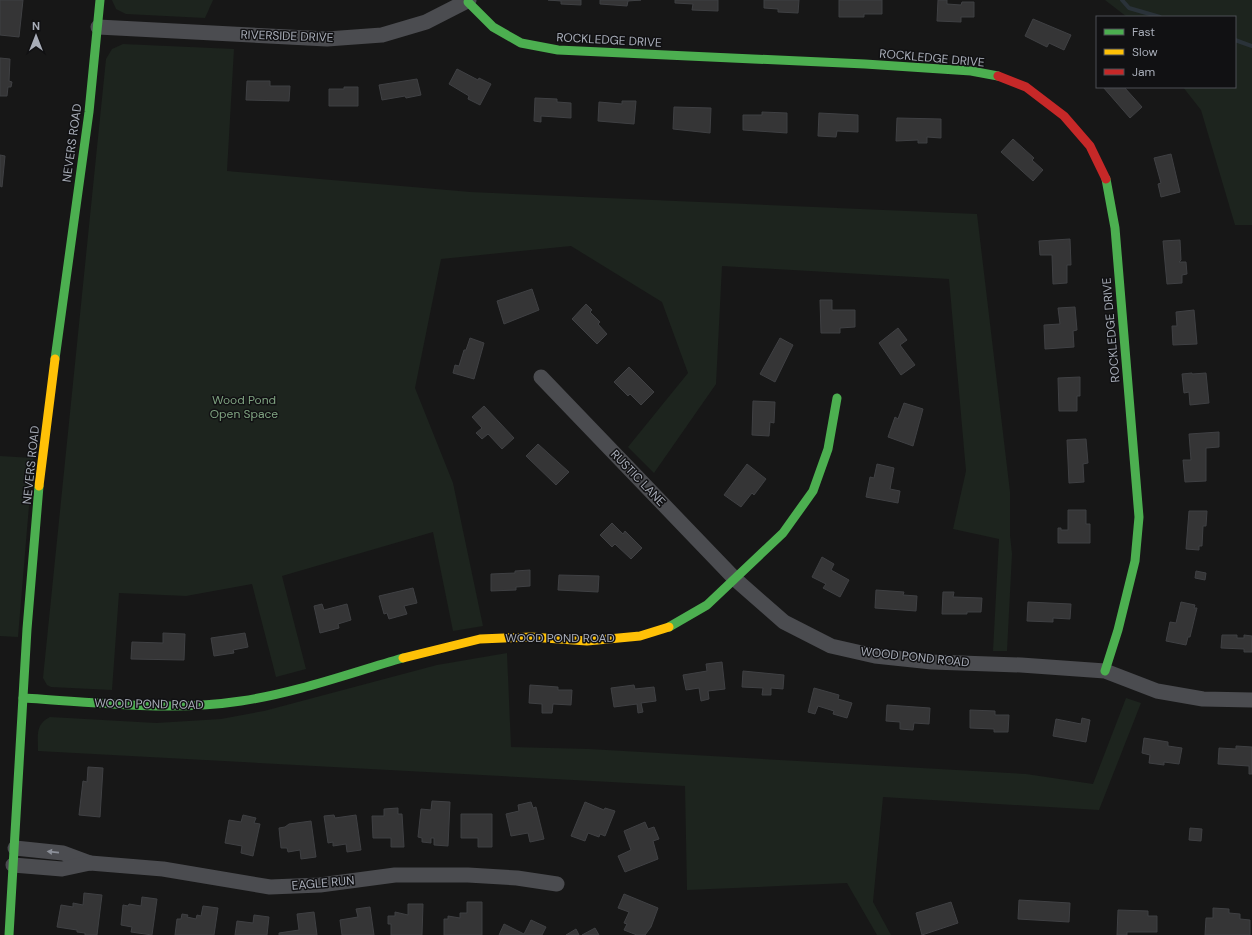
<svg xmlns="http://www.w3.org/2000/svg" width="1252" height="935" font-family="'DM Sans',sans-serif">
<rect width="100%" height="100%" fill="#171717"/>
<g fill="#1d241e">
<polygon points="112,0 213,0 205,18 126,14 116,9"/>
<polygon points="1105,0 1252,0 1252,225 1235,225 1201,110 1183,87 1235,87 1235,17 1127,17"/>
<polygon points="123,44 234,49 227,171 470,192 977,214 1010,492 1010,535 1012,554 1007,651 993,651 999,539 953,529 966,471 949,279 722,266 716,384 654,473 628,447 688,373 662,302 571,246 441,259 415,388 453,483 483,626 453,631 433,532 282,576 306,669 276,677 252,584 186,596 119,593 112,690 51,687 47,685 43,678 106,59 112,49"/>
<polygon points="0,456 33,458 18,637 0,636"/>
<path d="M 507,653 L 511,747 L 589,749 L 1026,774 L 1093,784 L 1126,698 L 1141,703 L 1099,810 L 883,797 L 873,902 L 891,935 L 877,935 L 847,883 L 687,890 L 685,786 L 38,751 C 38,736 35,724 50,717 L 156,723 L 221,719 L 264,711 L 437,665 Z"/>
</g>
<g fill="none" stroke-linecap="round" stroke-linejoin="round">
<g stroke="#2a3239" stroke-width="4">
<polyline points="1122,0 1129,8 1160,17"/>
<polyline points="1235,40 1252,46"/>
</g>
</g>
<g fill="#353536" stroke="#3f4043">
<polygon points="0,0 23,0 19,37 0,35"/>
<polygon points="548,0 581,0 581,5 561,4 561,1"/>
<polygon points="600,0 641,0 628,1 627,6 600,4"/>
<polygon points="675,0 718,0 718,11 692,10 693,4 675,3"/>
<polygon points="764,0 799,0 798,13 778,12 778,9 764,8"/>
<polygon points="839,0 882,0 882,14 864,14 864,17 839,17"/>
<polygon points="938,0 947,0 947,4 961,5 962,2 974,2 974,17 961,17 961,22 937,21"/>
<polygon points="1033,19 1071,35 1064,50 1049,43 1047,47 1025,36"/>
<polygon points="0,58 10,59 9,81 12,82 11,87 8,87 7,96 0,96"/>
<polygon points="457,69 478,80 479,78 491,84 480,105 468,99 469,96 449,84"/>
<polygon points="417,79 421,95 406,98 405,96 382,100 379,85"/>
<polygon points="247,81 270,81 270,86 290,86 289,101 246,100"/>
<polygon points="344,87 358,87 358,106 329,106 329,89 344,89"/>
<polygon points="1103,87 1124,87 1142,107 1130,118"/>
<polygon points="535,98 557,99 557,102 571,103 571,118 541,116 541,122 534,121"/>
<polygon points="622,101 636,101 634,124 598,121 599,102 622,104"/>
<polygon points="674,107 711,108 710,133 673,129"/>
<polygon points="762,112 787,113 787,133 743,130 743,115 762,115"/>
<polygon points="819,113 858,115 858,132 837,131 836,137 818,136"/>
<polygon points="897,118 941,119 941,138 927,137 927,143 918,143 918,140 896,141"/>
<polygon points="1013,139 1034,158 1032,160 1043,170 1033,181 1001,152"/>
<polygon points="1171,154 1180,192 1161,197 1158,184 1161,183 1154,158"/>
<polygon points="0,155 5,156 2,187 0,186"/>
<polygon points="1070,239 1071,265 1067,265 1067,283 1053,284 1052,255 1040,255 1039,241"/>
<polygon points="1180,240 1181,260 1179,262 1186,262 1187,274 1182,275 1182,283 1167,284 1163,241"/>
<polygon points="532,289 539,310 504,324 497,301"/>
<polygon points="820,300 832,300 832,310 855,310 855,327 840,328 840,333 821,333"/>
<polygon points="586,304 592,310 590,312 600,322 598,324 607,334 597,344 572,319"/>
<polygon points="1075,307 1077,330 1073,331 1074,347 1045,349 1044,325 1060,324 1058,308"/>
<polygon points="1194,310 1197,344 1173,345 1172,326 1177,326 1176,312"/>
<polygon points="898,328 907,340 900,345 915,365 901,375 879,343"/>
<polygon points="470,338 484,343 474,379 453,373 455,365 459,366 464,350 466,350"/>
<polygon points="780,338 793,345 775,382 760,374"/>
<polygon points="629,367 654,392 641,405 630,394 628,396 614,382"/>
<polygon points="1192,373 1192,374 1206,373 1209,403 1190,405 1189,392 1184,393 1182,374"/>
<polygon points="1080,377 1080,396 1077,396 1077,411 1059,411 1058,378"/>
<polygon points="753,401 775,402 774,423 770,422 769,436 752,435"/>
<polygon points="904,403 923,409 913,446 888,437 895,417 898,419"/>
<polygon points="484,406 514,438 502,449 488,434 482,439 476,433 482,428 472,417"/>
<polygon points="1219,432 1219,447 1206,448 1206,481 1185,482 1183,460 1191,460 1189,434"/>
<polygon points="1086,439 1088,463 1083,464 1084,482 1069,483 1067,440"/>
<polygon points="538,444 569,472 556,485 526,456"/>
<polygon points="747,464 766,479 754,495 752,493 741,507 724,495"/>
<polygon points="877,464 894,468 890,489 900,491 898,503 866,497 870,477 874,478"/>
<polygon points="1068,510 1086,510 1086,524 1090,524 1090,543 1058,543 1058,528 1061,528 1061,530 1068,530"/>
<polygon points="1189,511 1207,511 1206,526 1203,526 1202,546 1199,546 1199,550 1186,549"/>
<polygon points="612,523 623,534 625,531 642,548 631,559 615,544 612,547 600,535"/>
<polygon points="822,557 834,564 831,570 849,580 840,597 823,588 826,584 812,577"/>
<polygon points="530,570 530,586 516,587 516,590 491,591 491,574 515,573 515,571"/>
<polygon points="1196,571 1206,573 1205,580 1195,578"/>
<polygon points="559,575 599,576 598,592 558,590"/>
<polygon points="413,588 417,603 404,606 407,614 389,619 387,613 384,614 379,596"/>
<polygon points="876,590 904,592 903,595 917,596 916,611 875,608"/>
<polygon points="943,592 954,592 953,597 982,598 981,612 967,612 967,614 942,614"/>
<polygon points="1028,602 1071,604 1070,619 1053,618 1053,622 1027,621"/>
<polygon points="1181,602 1195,605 1194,608 1197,608 1190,637 1188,637 1186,645 1166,641 1170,622 1176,623"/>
<polygon points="322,604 324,610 347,604 351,620 338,624 339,628 320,633 314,606"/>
<polygon points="163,633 185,634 184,660 131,659 132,642 163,643"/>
<polygon points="245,633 248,647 233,650 234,653 214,656 211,638"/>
<polygon points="1222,635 1237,635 1237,638 1244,638 1244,635 1252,636 1252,652 1244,652 1244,649 1221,648"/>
<polygon points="722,662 725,689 708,691 709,699 701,701 699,688 686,690 683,675 707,671 706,664"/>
<polygon points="743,671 784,675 783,689 771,688 771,695 762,695 763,688 742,687"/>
<polygon points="530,685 558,687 558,690 572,690 571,705 553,704 552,713 542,713 542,704 529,703"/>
<polygon points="634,685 635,689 654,687 656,701 641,703 643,712 638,713 637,704 614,707 611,688"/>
<polygon points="814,688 839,695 838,699 852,703 847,718 833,714 834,711 818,706 815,714 808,712"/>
<polygon points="887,705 930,708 929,724 914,723 913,730 900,729 900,722 886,721"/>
<polygon points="970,710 995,711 995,715 1009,715 1008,732 994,732 994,729 970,728"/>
<polygon points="1082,718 1090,720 1086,742 1053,736 1056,719 1081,724"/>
<polygon points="1144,738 1168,742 1168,746 1182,748 1179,764 1164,762 1164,765 1149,763 1150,755 1142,753"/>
<polygon points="1236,746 1252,747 1252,774 1249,774 1249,766 1218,764 1219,748 1236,749"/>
<polygon points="88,767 103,768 100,817 79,815 83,781 87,782"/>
<polygon points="432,801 450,802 448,846 434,845 434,838 431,838 431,843 422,842 422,838 418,837 421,809 431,810"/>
<polygon points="531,802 533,808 536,807 544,839 530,842 528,833 511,836 506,814 519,811 518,805"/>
<polygon points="585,802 604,810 605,808 615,811 605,836 600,834 599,837 588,833 585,841 571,836"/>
<polygon points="398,808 398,814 402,814 404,847 391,847 391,838 373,838 372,816 384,816 384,809"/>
<polygon points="461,814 492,814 492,847 478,847 478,838 461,838"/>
<polygon points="243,815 256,818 254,823 260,824 253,856 241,853 242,846 225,843 229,820 241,822"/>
<polygon points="334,815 335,818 356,815 361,850 347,852 346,844 333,846 333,842 328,843 324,816"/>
<polygon points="311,821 316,857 301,859 300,850 288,852 287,848 281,848 279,828 285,827 289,824"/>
<polygon points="645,822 648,829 654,827 659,839 653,841 658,859 625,872 618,856 631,850 624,831"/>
<polygon points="1190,828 1202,829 1201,841 1189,840"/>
<polygon points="84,893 102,895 97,935 85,935 85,933 77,932 77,930 57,927 61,905 73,907 73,903 83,905"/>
<polygon points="624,894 658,908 651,927 645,935 637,935 624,930 627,924 624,923 629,912 618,908"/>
<polygon points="142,897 157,899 152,935 131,932 132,927 121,925 123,905 128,906 129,904 141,906"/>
<polygon points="1019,900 1070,903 1069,922 1018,919"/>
<polygon points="467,902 482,902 482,935 444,935 444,919 448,919 448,916 460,918 460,913 467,913"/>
<polygon points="951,902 958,923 922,935 916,913"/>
<polygon points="408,904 423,904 422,935 391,935 391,924 388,924 388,916 395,916 395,912 408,915"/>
<polygon points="203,906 218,908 214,935 175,935 177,919 181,919 182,914 188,915 187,917 196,919 197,915 201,916"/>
<polygon points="370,907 374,935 342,935 340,920 358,917 356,909"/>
<polygon points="1213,908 1229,909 1229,913 1240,914 1240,919 1250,920 1250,935 1205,935 1206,918 1213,918"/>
<polygon points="1118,910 1148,911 1148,916 1157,916 1157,932 1127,932 1127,935 1117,935"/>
<polygon points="314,912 317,935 279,935 279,933 299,930 297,914"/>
<polygon points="254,915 269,917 267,935 235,935 237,921 253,923"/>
<polygon points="531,920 546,927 542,935 499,935 504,924 524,934"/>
<polygon points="595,928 599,935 582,935"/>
<polygon points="576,929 579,935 566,935"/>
</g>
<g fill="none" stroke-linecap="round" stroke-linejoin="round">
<g stroke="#4b4c50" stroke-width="15">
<polyline points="98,27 327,39 382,35 426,22 469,0"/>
<polyline points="541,377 735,579 784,622 831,646 875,656 932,662 1021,665 1105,671 1157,691 1203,699 1252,700"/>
<polyline points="15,848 63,853 90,863"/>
<polyline points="13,865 62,869 90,863 163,869 270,887 320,885 395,875 468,875 517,878 557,884"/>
</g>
<g stroke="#4caf50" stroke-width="9">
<polyline points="468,2 493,27 521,43 558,50 865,64 971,71 998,76"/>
<polyline points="55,359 89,112 100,0"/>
<polyline points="669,627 707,605 783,533 813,491 828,449 837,398"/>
<polyline points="1105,671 1118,630 1135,561 1139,517 1115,228 1106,179"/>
<path d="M 23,698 C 95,702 169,712 241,701 C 296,693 350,673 403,658"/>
<polyline points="9,935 27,629 39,486"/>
</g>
<g stroke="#ffc107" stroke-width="9">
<polyline points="39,486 55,359"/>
<polyline points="403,658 480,639 531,637 587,641 640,636 669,627"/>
</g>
<polyline stroke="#c62828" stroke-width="9" points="998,76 1026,87 1064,116 1090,146 1106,179"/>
</g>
<defs><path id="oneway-solid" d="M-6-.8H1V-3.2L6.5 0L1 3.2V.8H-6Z"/></defs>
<use fill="#8c9099" href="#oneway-solid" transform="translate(53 852) rotate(-174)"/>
<g text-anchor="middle" stroke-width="3" stroke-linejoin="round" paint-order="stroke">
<g font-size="12" fill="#a8adb8" stroke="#111113">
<text transform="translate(287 36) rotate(2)" y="4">RIVERSIDE DRIVE</text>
<text transform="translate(609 40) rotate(3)" y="4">ROCKLEDGE DRIVE</text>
<text transform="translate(932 58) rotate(5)" y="4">ROCKLEDGE DRIVE</text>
<text transform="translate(72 143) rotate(-82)" y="4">NEVERS ROAD</text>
<text transform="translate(1111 330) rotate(-95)" y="4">ROCKLEDGE DRIVE</text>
<text transform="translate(31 465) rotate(-84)" y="4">NEVERS ROAD</text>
<text transform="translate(638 478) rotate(46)" y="4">RUSTIC LANE</text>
<text x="560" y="642">WOOD POND ROAD</text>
<text transform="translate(915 657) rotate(6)" y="4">WOOD POND ROAD</text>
<text transform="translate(149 704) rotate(1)" y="4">WOOD POND ROAD</text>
<text transform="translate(323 883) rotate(-5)" y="4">EAGLE RUN</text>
</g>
<g font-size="12" fill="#7fa381" stroke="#111113">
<text x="244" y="404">Wood Pond<tspan x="244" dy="14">Open Space</tspan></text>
</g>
</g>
<rect x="1096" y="16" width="140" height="72" fill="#111113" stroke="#4d4f55"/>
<rect x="1104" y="29" width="20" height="6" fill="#4caf50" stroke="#4d4f55"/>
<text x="1132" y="36" font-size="12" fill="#a8adb8">Fast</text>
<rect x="1104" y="49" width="20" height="6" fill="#ffc107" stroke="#4d4f55"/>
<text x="1132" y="56" font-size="12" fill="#a8adb8">Slow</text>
<rect x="1104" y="69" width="20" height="6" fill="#c62828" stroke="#4d4f55"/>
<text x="1132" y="76" font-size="12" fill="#a8adb8">Jam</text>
<g transform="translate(36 36)" stroke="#111113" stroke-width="3" paint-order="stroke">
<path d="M0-3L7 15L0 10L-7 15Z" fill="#a8adb8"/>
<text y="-6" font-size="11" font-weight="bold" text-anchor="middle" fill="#a8adb8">N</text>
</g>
</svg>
